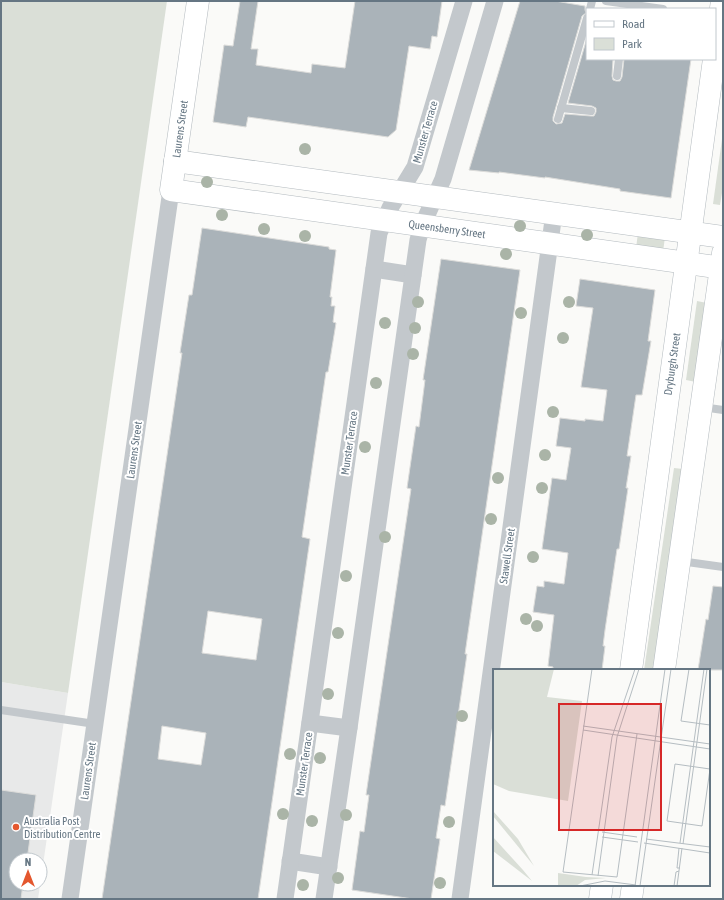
<svg xmlns="http://www.w3.org/2000/svg" width="724" height="900" font-family="'Asap Condensed',sans-serif">
<rect width="100%" height="100%" fill="#fafaf8"/>
<path fill="#e8e9e9" fill-rule="evenodd" d="M 1,682 L 68,693 L 38,899 L 1,899 ZM 16,860 L 40,860 L 40,884 L 16,884 Z"/>
<g fill="#dadfd7">
<polygon points="1,1 167,1 68,693 1,682"/>
<polygon points="723,132 723,187 720,205 713,204"/>
<polygon points="638,233 665,236 663,253 636,248"/>
<polygon points="697,301 707,303 696,382 686,380"/>
<polygon points="674,468 683,469 654,670 644,670"/>
</g>
<g fill="#aab3b9" stroke="#dcdcda" fill-rule="evenodd">
<polygon points="240,1 258,1 251,49 258,49 256,65 311,73 312,64 345,68 355,1 442,1 437,37 432,36 430,49 409,46 396,130 388,137 248,117 246,127 213,122 224,45 233,46"/>
<polygon points="520,1 555,1 585,6 585,10 586,13 582,16 553,117 553,121 556,124 562,123 565,114 591,116 594,116 596,112 596,108 592,106 568,103 587,38 587,59 613,59 612,76 613,80 616,81 620,81 622,77 624,59 691,59 671,198 620,191 620,189 545,177 545,178 499,172 499,173 469,170"/>
<path d="M 202,228 L 329,247 L 329,249 L 336,250 L 330,297 L 332,297 L 331,306 L 335,306 L 333,322 L 336,323 L 328,372 L 326,372 L 302,537 L 310,539 L 258,899 L 102,899 L 182,353 L 180,353 L 189,295 L 192,295 ZM 208,611 L 262,619 L 256,660 L 202,653 ZM 162,726 L 206,733 L 201,765 L 158,759 Z"/>
<polygon points="441,259 520,270 465,654 467,654 445,806 441,805 436,838 440,839 431,899 413,899 352,890 360,831 364,832 369,795 366,795 411,489 407,488 416,426 419,427 425,380 423,380"/>
<polygon points="580,279 655,290 648,341 651,341 642,395 636,395 627,456 631,456 626,488 628,488 619,549 617,549 605,630 603,646 605,646 602,670 553,670 553,667 548,666 554,615 533,612 537,586 544,587 544,581 564,584 568,553 542,549 552,478 566,480 571,448 556,446 560,418 585,421 585,419 603,421 607,390 581,387 593,308 576,306"/>
<polygon points="713,586 723,587 723,670 698,670 706,619 708,620"/>
<polygon points="1,790 36,795 27,860 16,860 16,884 23,884 21,899 1,899"/>
</g>
<g fill="none" stroke-linecap="round" stroke-linejoin="round">
<g stroke="#b3babf" stroke-width="23">
<g id="secondary">
<polyline points="198,1 171,190 723,268"/>
<polyline points="715,50 722,1"/>
<polyline points="175,161 723,237"/>
<polyline points="631,670 714,59"/>
<polyline points="664,670 723,253"/>
<polyline points="600,899 602,885"/>
<polyline points="631,899 633,885"/>
</g>
</g>
<g stroke="#c3c8cc" stroke-width="8">
<polyline points="606,1 663,9"/>
<polyline points="590,9 592,1"/>
<polyline points="617,76 619,59"/>
<polyline points="561,108 591,111"/>
<polyline points="558,119 587,18"/>
<polyline points="702,407 723,410"/>
<polyline points="680,561 723,567"/>
<polyline points="1,710 95,724"/>
</g>
<g stroke="#c3c8cc" stroke-width="17">
<polyline points="374,269 413,275"/>
<polyline points="310,723 349,728"/>
<polyline points="290,861 329,867"/>
<polyline points="70,899 171,190"/>
<polyline points="285,899 379,233 390,208 415,167 464,1"/>
<polyline points="324,899 349,728 418,240 422,226 443,179 495,1"/>
<polyline points="460,899 554,213"/>
</g>
<use href="#secondary" stroke="#fff" stroke-width="22"/>
</g>
<g fill="#aab4a7">
<circle cx="305" cy="149" r="6"/>
<circle cx="207" cy="182" r="6"/>
<circle cx="222" cy="215" r="6"/>
<circle cx="520" cy="226" r="6"/>
<circle cx="264" cy="229" r="6"/>
<circle cx="587" cy="235" r="6"/>
<circle cx="305" cy="236" r="6"/>
<circle cx="506" cy="254" r="6"/>
<circle cx="418" cy="302" r="6"/>
<circle cx="569" cy="302" r="6"/>
<circle cx="521" cy="313" r="6"/>
<circle cx="385" cy="323" r="6"/>
<circle cx="415" cy="328" r="6"/>
<circle cx="563" cy="338" r="6"/>
<circle cx="413" cy="354" r="6"/>
<circle cx="376" cy="383" r="6"/>
<circle cx="553" cy="412" r="6"/>
<circle cx="365" cy="447" r="6"/>
<circle cx="545" cy="455" r="6"/>
<circle cx="498" cy="478" r="6"/>
<circle cx="542" cy="488" r="6"/>
<circle cx="491" cy="519" r="6"/>
<circle cx="385" cy="537" r="6"/>
<circle cx="533" cy="557" r="6"/>
<circle cx="346" cy="576" r="6"/>
<circle cx="526" cy="619" r="6"/>
<circle cx="537" cy="626" r="6"/>
<circle cx="338" cy="633" r="6"/>
<circle cx="328" cy="694" r="6"/>
<circle cx="462" cy="716" r="6"/>
<circle cx="290" cy="754" r="6"/>
<circle cx="320" cy="758" r="6"/>
<circle cx="283" cy="814" r="6"/>
<circle cx="346" cy="815" r="6"/>
<circle cx="312" cy="821" r="6"/>
<circle cx="449" cy="822" r="6"/>
<circle cx="338" cy="878" r="6"/>
<circle cx="440" cy="883" r="6"/>
<circle cx="303" cy="885" r="6"/>
</g>
<circle fill="#e4572e" stroke="#fff" stroke-width="1.5" cx="16" cy="827" r="4"/>
<g text-anchor="middle" stroke-width="4" stroke-linejoin="round" paint-order="stroke">
<g font-size="11" fill="#657683" stroke="#fff">
<text transform="translate(180 129) rotate(-82)" y="4">Laurens Street</text>
<text transform="translate(425 132) rotate(-74)" y="4">Munster Terrace</text>
<text transform="translate(447 229) rotate(8)" y="4">Queensberry Street</text>
<text transform="translate(672 364) rotate(-82)" y="4">Dryburgh Street</text>
<text transform="translate(349 443) rotate(-82)" y="4">Munster Terrace</text>
<text transform="translate(134 450) rotate(-82)" y="4">Laurens Street</text>
<text transform="translate(507 556) rotate(-82)" y="4">Stawell Street</text>
<text transform="translate(304 764) rotate(-82)" y="4">Munster Terrace</text>
<text transform="translate(88 771) rotate(-82)" y="4">Laurens Street</text>
</g>
<g font-size="11" fill="#657683" stroke="#fff" text-anchor="start">
<text x="24" y="825">Australia Post<tspan x="24" dy="13">Distribution Centre</tspan></text>
</g>
</g>
<g transform="translate(493 669)">
<rect width="217" height="217" fill="#fafaf8"/>
<path d="M 0,0 L 61,0 L 54,28 L 89,32 L 75,132 L 16,122 L 0,115 ZM 0,142 L 25,170 L 41,197 L 0,147 ZM 0,168 L 30,201 L 39,212 L 0,182 Z" fill="#dadfd7"/>
<path d="M 65,204 L 93,208 L 113,209 L 92,211 L 83,217 L 65,217 Z" fill="#dadfd7"/>
<path fill="none" stroke="#b5bdc2" stroke-width="1" d="M 99,0 L 70,203 L 124,208 L 144,65M 196,0 L 188,52 L 217,56M 90,57 L 217,75M 90,61 L 217,80M 182,95 L 217,100 L 209,157 L 174,152 ZM 109,163 L 144,168M 109,168 L 145,173M 153,170 L 217,178M 151,174 L 217,184M 187,174 L 211,0M 190,175 L 214,0M 186,179 L 184,199 L 187,199M 99,206 L 119,68 L 142,0M 105,207 L 124,68 L 146,0M 87,217 L 112,212 L 143,216M 102,217 L 123,217M 142,217 L 172,0M 147,217 L 178,0M 181,217 L 183,203 L 186,202M 184,217 L 189,179"/>
<path fill="#d62828" fill-opacity="0.15" stroke="#d62828" stroke-width="2" d="M 66,35 L 168,35 L 168,161 L 66,161 Z"/>
<rect width="217" height="217" fill="none" stroke="#657683" stroke-width="2"/>
</g>
<rect width="724" height="900" fill="none" stroke="#657683" stroke-width="4"/>
<rect x="586" y="8" width="130" height="52" fill="#ffffff" stroke="#c1c8cd"/>
<rect x="594" y="21" width="20" height="6" fill="#ffffff" stroke="#c1c8cd"/>
<text x="622" y="28" font-size="12" fill="#657683">Road</text>
<rect x="594" y="38" width="20" height="12" fill="#dadfd7" stroke="#c1c8cd"/>
<text x="622" y="48" font-size="12" fill="#657683">Park</text>
<g transform="translate(28 872)"><circle r="19" fill="#ffffff" stroke="#c1c8cd"/>
<path d="M0-3L7 15L0 10L-7 15Z" fill="#e4572e"/>
<text y="-6" font-size="11" font-weight="bold" text-anchor="middle" fill="#657683">N</text>
</g>
</svg>
